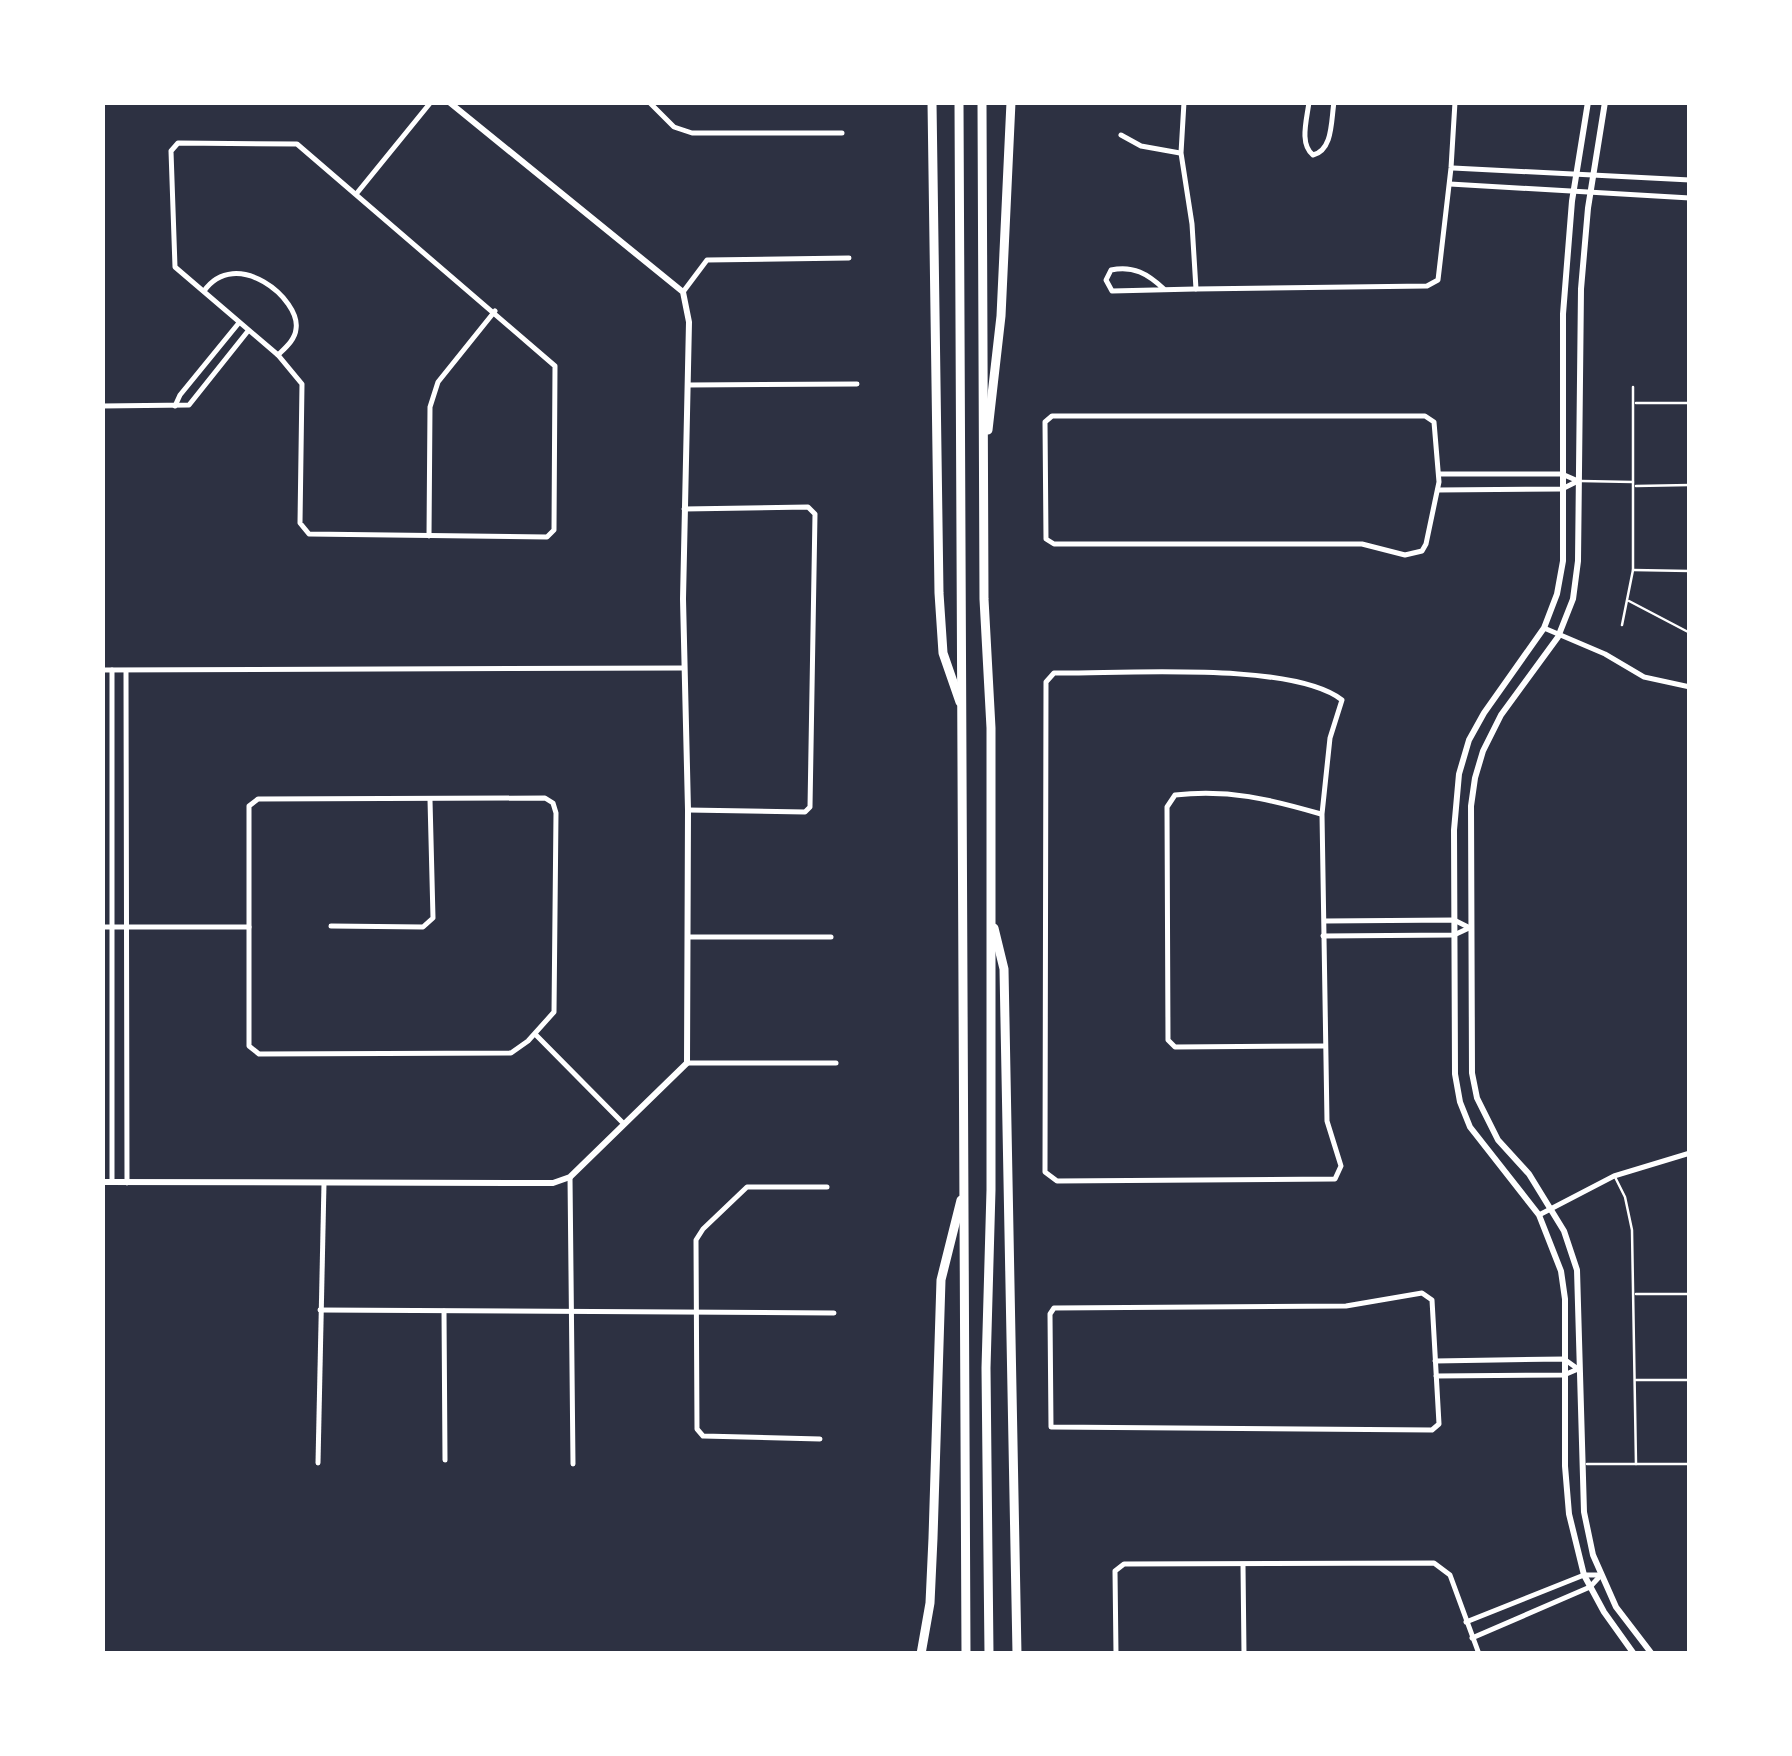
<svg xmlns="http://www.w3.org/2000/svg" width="1792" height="1756" font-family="'Asap Condensed',sans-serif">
<rect width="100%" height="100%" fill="#2d3142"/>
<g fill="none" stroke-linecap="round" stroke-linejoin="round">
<g stroke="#fff" stroke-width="2.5">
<polyline points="1636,403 1690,403"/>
<polyline points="1581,481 1633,482"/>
<polyline points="1636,486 1690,485"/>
<polyline points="1633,570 1690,571"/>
<polyline points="1629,601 1690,633"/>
<polyline points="1622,625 1633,570 1633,387"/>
<polyline points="1615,1177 1625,1197 1632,1230 1636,1464"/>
<polyline points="1636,1294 1690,1294"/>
<polyline points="1636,1380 1690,1380"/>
<polyline points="1587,1464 1690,1464"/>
</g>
<g stroke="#fff" stroke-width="5">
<polyline points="649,102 674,127 692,133 842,133"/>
<polyline points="1184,102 1181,153 1192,224 1196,289 1427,286 1438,280 1451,168 1455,102"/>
<path d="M 1309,102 C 1307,119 1299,144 1313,155 C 1333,150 1331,121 1334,102"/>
<polyline points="1121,135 1141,146 1180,153"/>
<polygon points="178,143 297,144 555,366 554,530 547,537 309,534 300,523 302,384 278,355 175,267 171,151"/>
<polyline points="1453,168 1690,180"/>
<polyline points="1450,184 1690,198"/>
<polyline points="357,193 431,102"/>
<path d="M 1164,289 C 1148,274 1133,265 1111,270 L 1106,280 L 1112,291 L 1195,289"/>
<path d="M 204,291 C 236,246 301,299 296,329 C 295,340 285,348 278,355"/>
<polyline points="683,292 707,260 849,258"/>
<polyline points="688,385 857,384"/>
<polyline points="102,406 189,405 248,331"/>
<polyline points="175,406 180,395 238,324"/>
<polygon points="1052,416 1425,416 1434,422 1439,482 1426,544 1422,551 1405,555 1362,544 1054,544 1046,539 1045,422"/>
<polyline points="1439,474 1562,474 1578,481"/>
<polyline points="1438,490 1562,489 1578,481"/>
<polyline points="684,509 808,507 815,514 810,807 805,812 688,810"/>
<polyline points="429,536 430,407 438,382 495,311"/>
<polyline points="1544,628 1605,654 1644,677 1690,687"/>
<polyline points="102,670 684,668"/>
<polyline points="112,670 112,1182"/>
<polyline points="126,671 127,1183"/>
<path d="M 1054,673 C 1122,674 1292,661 1342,700 L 1330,738 L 1322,814 L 1327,1121 L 1341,1166 L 1335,1179 L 1057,1181 L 1045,1172 L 1046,682 Z"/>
<polygon points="545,798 553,803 556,813 554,1012 528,1041 511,1053 259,1054 249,1046 249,806 258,799"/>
<path d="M 1321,814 C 1269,799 1229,789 1175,795 L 1167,807 L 1168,1040 L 1175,1047 L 1325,1046"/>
<polyline points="1325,921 1454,920 1470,928"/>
<polyline points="331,926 423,927 433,918 430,800"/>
<polyline points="102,927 249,927"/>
<polyline points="1323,936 1454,935 1469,928"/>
<polyline points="689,937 831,937"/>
<polyline points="535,1034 623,1123"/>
<polyline points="687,1063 836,1063"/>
<polyline points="570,1177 573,1464"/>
<polyline points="1539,1215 1614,1176 1690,1153"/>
<polygon points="1422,1293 1432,1300 1439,1424 1432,1430 1051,1427 1050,1314 1054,1308 1346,1306"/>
<polyline points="320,1310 834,1313"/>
<polyline points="444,1311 445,1460"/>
<polyline points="1435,1361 1564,1359 1578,1369 1564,1375 1436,1376"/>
<polyline points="820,1439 703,1436 697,1429 696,1240 703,1229 747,1187 827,1187"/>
<polyline points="318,1463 324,1183"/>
<polyline points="1243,1565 1244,1654"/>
<polyline points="1466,1622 1584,1575 1601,1575"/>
<polyline points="1472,1638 1590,1587 1601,1575"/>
<polyline points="1116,1654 1115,1571 1124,1564 1434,1563 1450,1575 1479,1654"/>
</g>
<g stroke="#fff" stroke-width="6">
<polyline points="1588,102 1572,201 1563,314 1563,561 1557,594 1544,628 1484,713 1469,740 1459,774 1454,830 1455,1074 1460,1102 1470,1127 1539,1215 1561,1271 1565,1299 1565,1466 1569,1514 1584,1575 1604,1612 1634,1654"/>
<polyline points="1605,102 1588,208 1581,289 1578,561 1573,599 1558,637 1501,715 1483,751 1475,778 1471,806 1472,1073 1477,1098 1498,1140 1529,1174 1564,1231 1577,1270 1584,1512 1593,1555 1616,1607 1652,1654"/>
<polyline points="102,1182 553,1183 570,1177 687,1063 688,810 683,599 689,322 683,292 449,102"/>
</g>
<g stroke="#fff" stroke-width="9">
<polyline points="932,102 939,593 943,653 960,702"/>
<polyline points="959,102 966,1654"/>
<polyline points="982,102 984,599 991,728 991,1190 986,1368 989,1654"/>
<polyline points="988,430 1001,316 1011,102"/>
<polyline points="994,928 1004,969 1017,1654"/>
<polyline points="921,1654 930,1603 933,1538 941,1280 961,1200"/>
</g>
</g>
<rect width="1792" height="1756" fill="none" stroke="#ffffff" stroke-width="210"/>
</svg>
